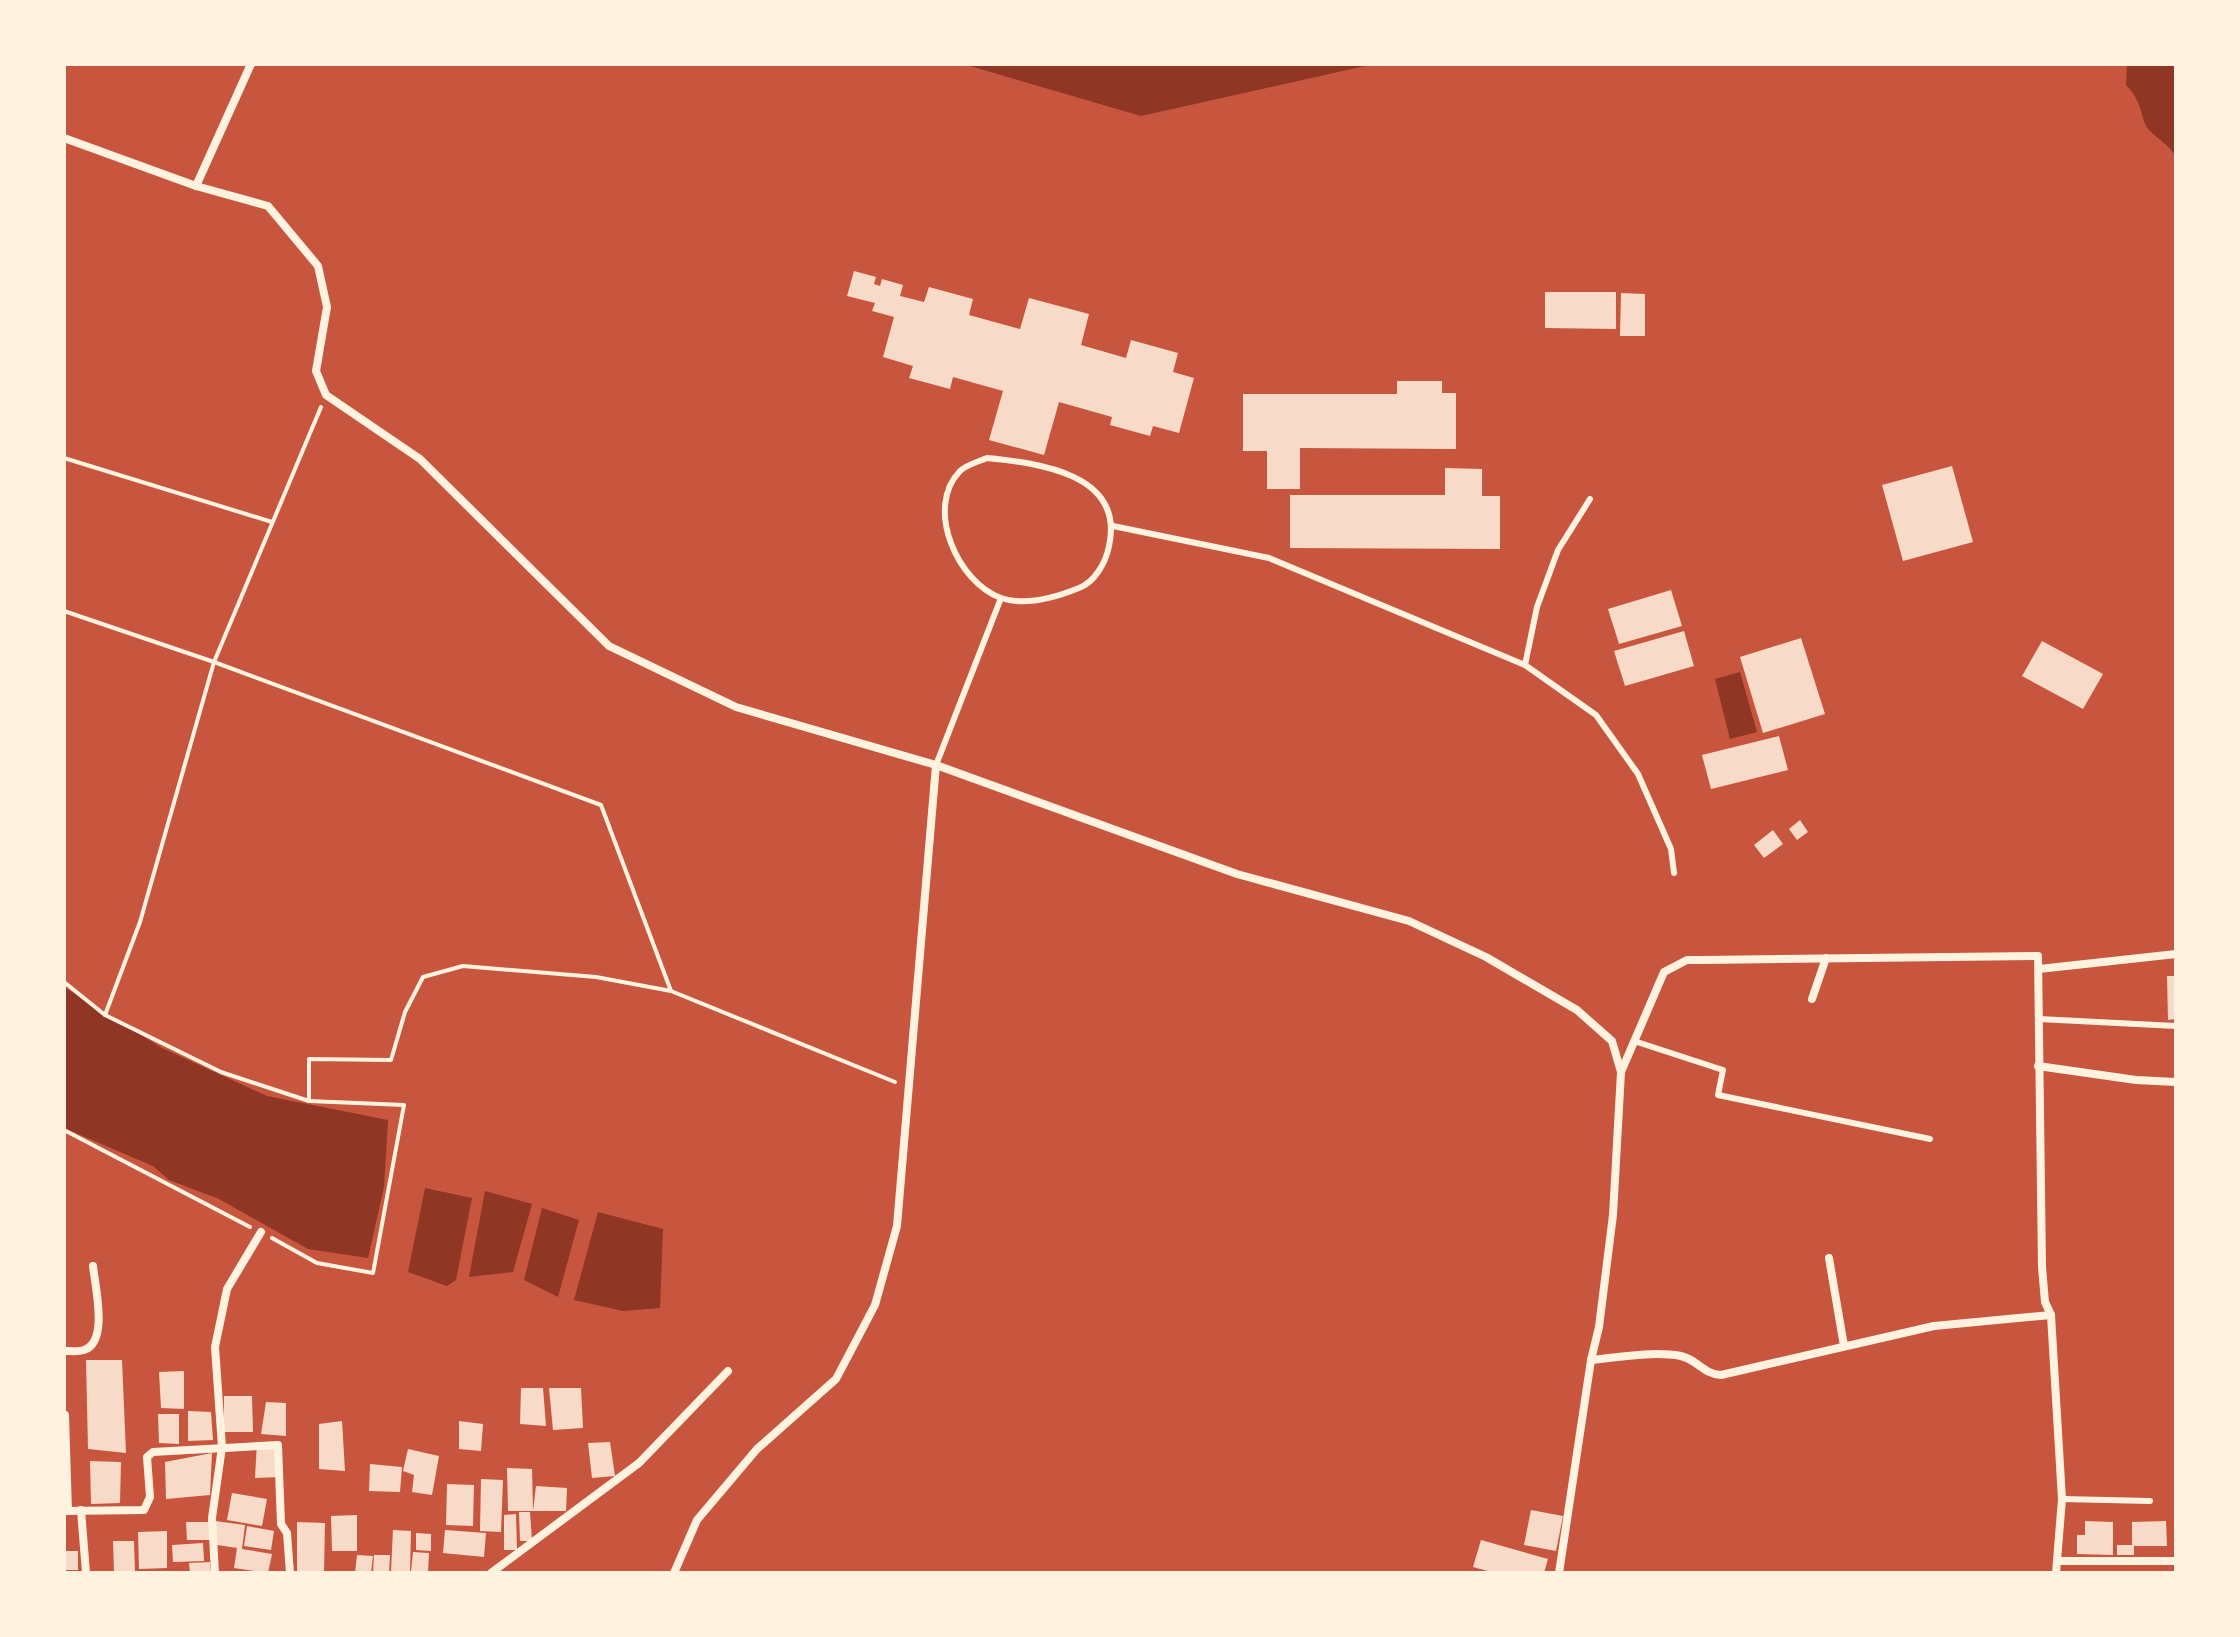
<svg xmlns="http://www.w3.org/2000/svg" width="2240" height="1637" font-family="Quicksand,sans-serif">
<rect width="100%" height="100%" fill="#c8553d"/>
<g fill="#8f3625">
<polygon points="963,64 1374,64 1141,116"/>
<path d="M 2127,64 L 2176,64 L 2176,158 C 2170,144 2159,141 2149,130 C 2140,120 2144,103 2126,85 Z"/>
<polygon points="1740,672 1757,732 1730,739 1715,679"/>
<polygon points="64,987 162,1048 267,1096 388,1120 384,1187 368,1258 308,1249 219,1199 169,1180 153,1166 64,1128"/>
<polygon points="425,1188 472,1198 456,1280 447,1286 408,1272"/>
<polygon points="485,1191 532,1204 513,1272 469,1277"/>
<polygon points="542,1208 579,1220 558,1297 524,1280"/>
<polygon points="598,1212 663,1229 660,1308 623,1311 574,1300"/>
</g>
<g fill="#f7dbc8">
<polygon points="854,271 876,277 874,284 880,286 882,279 903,285 900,296 924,302 929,287 973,299 969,315 1020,329 1029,298 1089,314 1081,345 1126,358 1131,340 1178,353 1173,372 1194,378 1179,433 1153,426 1150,436 1110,425 1112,417 1059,402 1044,455 989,440 1003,391 953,377 950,389 909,378 913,366 883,357 894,317 872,311 875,303 847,296"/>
<polygon points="1545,292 1616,292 1616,329 1545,328"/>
<polygon points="1621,293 1645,294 1645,336 1620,336"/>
<polygon points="1397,381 1442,381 1442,393 1456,393 1456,449 1300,448 1300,489 1267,489 1267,451 1243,451 1243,394 1397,394"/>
<polygon points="1952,466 1973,542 1903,561 1882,485"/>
<polygon points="1445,468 1482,469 1482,496 1500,496 1500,549 1290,548 1290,495 1445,495"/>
<polygon points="1671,590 1682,626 1619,644 1608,609"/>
<polygon points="1684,631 1694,666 1625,686 1614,651"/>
<polygon points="1801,638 1825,714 1763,733 1740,657"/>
<polygon points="2042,641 2103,674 2083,709 2022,676"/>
<polygon points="1779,736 1788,770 1711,789 1702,755"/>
<polygon points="1800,820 1808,832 1797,840 1789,829"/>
<polygon points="1773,830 1783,844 1764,858 1754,845"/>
<polygon points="2167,976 2176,976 2176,1019 2168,1020"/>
<polygon points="86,1360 122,1360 126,1453 88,1449"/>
<polygon points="184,1371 184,1409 161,1408 159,1372"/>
<polygon points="521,1388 543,1388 546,1426 520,1424"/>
<polygon points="549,1388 581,1388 583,1428 553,1430"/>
<polygon points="224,1396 252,1396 253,1432 224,1432"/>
<polygon points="266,1402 286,1403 286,1436 261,1434"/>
<polygon points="188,1411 211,1412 213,1440 188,1441"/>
<polygon points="158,1414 179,1414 179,1444 159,1443"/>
<polygon points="342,1421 345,1471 319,1469 319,1424"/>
<polygon points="459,1421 483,1424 481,1451 459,1449"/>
<polygon points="257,1442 282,1445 280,1477 255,1478"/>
<polygon points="610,1442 615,1476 592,1478 588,1443"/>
<polygon points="408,1449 439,1456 432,1495 412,1492 414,1475 403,1471"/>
<polygon points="212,1453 210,1495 166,1499 165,1462"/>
<polygon points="90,1461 121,1462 120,1503 91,1504"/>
<polygon points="370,1464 402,1467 400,1492 369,1491"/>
<polygon points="507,1468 532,1469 533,1511 508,1511"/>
<polygon points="481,1479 503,1480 501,1532 480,1531"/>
<polygon points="447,1484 474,1485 473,1526 446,1525"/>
<polygon points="536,1486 567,1488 566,1511 533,1511"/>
<polygon points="232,1493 267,1499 262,1526 227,1520"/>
<polygon points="1531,1510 1563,1516 1556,1551 1524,1545"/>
<polygon points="519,1512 530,1512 532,1541 520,1541"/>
<polygon points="516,1514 517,1550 504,1550 504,1515"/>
<polygon points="357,1515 357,1551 332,1551 331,1516"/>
<polygon points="215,1521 245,1525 242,1549 272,1554 268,1573 234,1568 237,1548 211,1544"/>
<polygon points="2085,1521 2113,1522 2113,1555 2077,1554 2077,1535 2085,1535"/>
<polygon points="2166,1521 2167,1546 2134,1546 2134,1555 2117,1555 2117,1545 2132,1545 2132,1522"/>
<polygon points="186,1522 210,1522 210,1540 187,1540"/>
<polygon points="297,1522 325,1523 324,1573 297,1573"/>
<polygon points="247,1526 274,1531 271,1550 244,1546"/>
<polygon points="393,1530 411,1531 410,1571 391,1571"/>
<polygon points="445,1530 486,1533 484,1557 443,1553"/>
<polygon points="167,1531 167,1568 139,1569 138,1532"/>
<polygon points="416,1533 431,1534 431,1551 416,1550"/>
<polygon points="1481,1540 1548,1559 1544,1573 1495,1573 1473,1567"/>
<polygon points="113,1541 134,1541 135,1573 114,1573"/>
<polygon points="203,1543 204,1561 173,1562 172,1545"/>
<rect x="64" y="1551" width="14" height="19"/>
<polygon points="413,1552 429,1553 428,1572 411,1571"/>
<polygon points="357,1555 373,1556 371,1573 355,1573"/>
<polygon points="374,1555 390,1555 389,1573 373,1573"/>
<polygon points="210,1562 211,1573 190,1573 189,1563"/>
</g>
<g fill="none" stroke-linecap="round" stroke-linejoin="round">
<g stroke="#fff3e0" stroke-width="4">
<polyline points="64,458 272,522"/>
<polyline points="64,611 214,662 601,805 671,991"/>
<polyline points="64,982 105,1015 221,1072 309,1101 404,1105 373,1273 317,1263 272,1238"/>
<polyline points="105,1015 140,922 214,662 321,407"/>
<polyline points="309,1101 309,1059 391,1060 405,1012 423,977 463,966 596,977 671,991 895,1082"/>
<polyline points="64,1130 250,1227"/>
</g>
<g stroke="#fff3e0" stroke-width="6">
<path d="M 987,458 C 1039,463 1125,474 1109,546 C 1106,562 1095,582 1079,588 C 1057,597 1025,606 1001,598 C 958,583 924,508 960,471 C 966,465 978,462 987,458 Z"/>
<polyline points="1113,526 1269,558 1525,665 1596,715 1638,774 1671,849 1674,873"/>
<polyline points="1525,665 1537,607 1558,550 1590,499"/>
<polyline points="936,765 1001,598"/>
<polyline points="2039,1019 2176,1026"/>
<polyline points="1634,1041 1723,1070 1718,1095 1930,1139"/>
<polyline points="2062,1499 2150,1501"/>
</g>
<g stroke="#fff3e0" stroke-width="8">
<polyline points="64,138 196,186 268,206 318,266 327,307 316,371 326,395 420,459 609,646 736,707 936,765 1237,874 1409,921 1486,957 1577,1010 1612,1041 1621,1072"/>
<polyline points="196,186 251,64"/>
<polyline points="2039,969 2176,954"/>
<polyline points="1812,999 1826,958"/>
<polyline points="2038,1066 2136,1080 2176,1082"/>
<polyline points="1829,1258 1844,1346"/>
<path d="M 64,1351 C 70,1351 78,1352 84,1350 C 109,1342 95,1286 93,1266"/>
<path d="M 1591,1360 C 1620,1357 1653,1351 1681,1356 C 1698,1360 1703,1374 1721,1375 L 1934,1326 L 2051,1315"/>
<polyline points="65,1415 68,1511"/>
<polyline points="81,1510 86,1573"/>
<polyline points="64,1511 144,1510 150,1497 147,1457 153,1452 278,1445 281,1524 287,1533 290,1573"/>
<polyline points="2058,1561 2176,1561"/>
<polyline points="215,1573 212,1518 222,1447 215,1347 227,1289 261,1232"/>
<polyline points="491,1573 639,1463 728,1371"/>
<polyline points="674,1573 697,1520 757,1449 836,1379 875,1305 897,1226 936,765"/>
<polyline points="1559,1573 1591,1360 1599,1327 1613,1215 1621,1072 1664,972 1687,960 1702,960 2038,956 2042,1267 2045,1302 2051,1315 2062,1499 2056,1573"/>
</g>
</g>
<rect width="2240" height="1637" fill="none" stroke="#fff3e0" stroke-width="132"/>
</svg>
